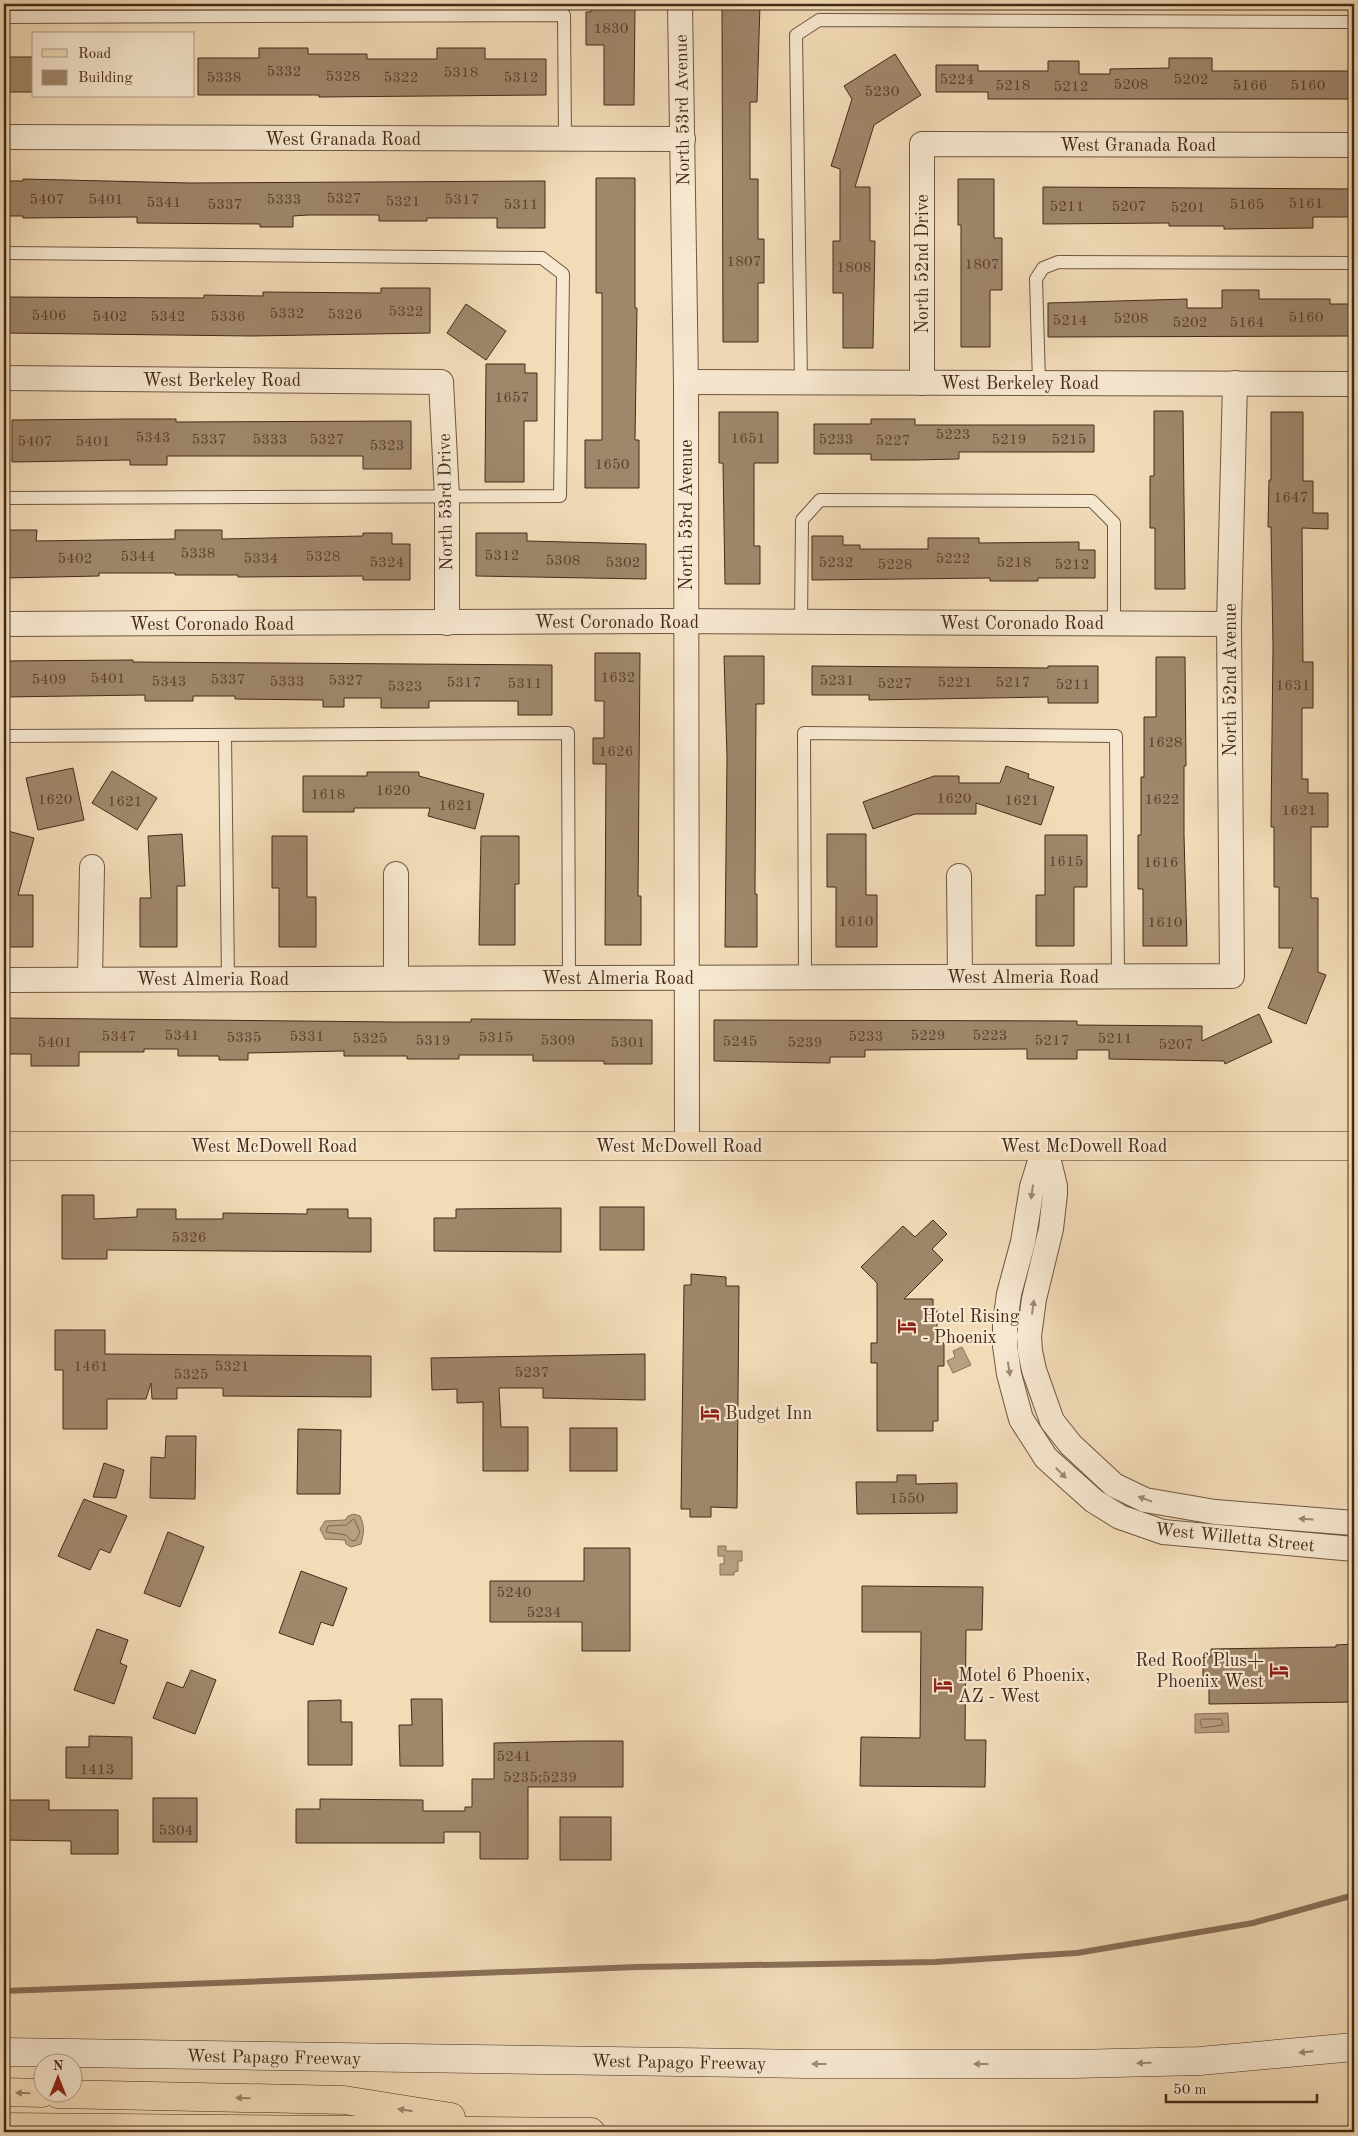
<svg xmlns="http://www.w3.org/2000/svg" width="1358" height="2136" font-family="'Old Standard TT',serif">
<rect width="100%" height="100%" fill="#f2dcb8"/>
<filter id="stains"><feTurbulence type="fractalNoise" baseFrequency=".004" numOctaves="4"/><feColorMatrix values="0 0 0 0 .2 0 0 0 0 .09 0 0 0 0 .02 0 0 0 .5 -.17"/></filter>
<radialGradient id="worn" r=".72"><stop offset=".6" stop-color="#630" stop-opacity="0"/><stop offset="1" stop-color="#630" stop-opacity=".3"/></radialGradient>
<g fill="#b79f82" stroke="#897058">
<polygon points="962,1347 971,1365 953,1373 947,1361 955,1357 953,1351"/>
<path d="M 354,1514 L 360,1516 C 365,1527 364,1532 361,1544 L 351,1547 L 346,1544 L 345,1540 L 325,1539 L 320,1529 L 325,1521 L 345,1520 L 348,1516 Z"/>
<polygon points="718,1546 726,1546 726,1551 742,1551 742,1561 738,1561 738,1571 734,1572 734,1575 720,1575 720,1564 724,1564 724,1556 718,1556"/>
<polygon points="1228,1713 1229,1732 1195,1733 1195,1714"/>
</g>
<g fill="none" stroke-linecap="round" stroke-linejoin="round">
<g stroke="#7e644d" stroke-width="1">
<polygon points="354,1519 360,1532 356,1540 352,1541 346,1535 326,1532 328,1526 346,1525"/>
<polygon points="1203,1719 1221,1719 1223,1725 1202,1728 1200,1721"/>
</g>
<polyline stroke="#897058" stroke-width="6" points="4,1991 637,1967 935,1962 1077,1953 1253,1923 1354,1895"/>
</g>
<g fill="#9f876b" stroke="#452a18">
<polygon points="591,4 635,4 634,105 604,105 604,45 586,45 586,12 591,12"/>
<polygon points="722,4 760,4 757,102 750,102 750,179 758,179 758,239 764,239 764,283 758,283 758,342 723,342"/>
<polygon points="259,48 308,48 308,54 367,54 367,59 437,59 437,48 485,48 485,59 546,59 546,95 319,97 319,95 198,95 198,58 259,58"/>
<polygon points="895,54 921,95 874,125 855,187 870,187 870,241 875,241 873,348 843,348 843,293 833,293 833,241 840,241 840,169 831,166 852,99 844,86"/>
<rect x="4" y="57" width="30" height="35"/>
<polygon points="1169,58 1212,58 1212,71 1354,71 1354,99 988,99 988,92 936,92 936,65 978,65 978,71 1048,71 1048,61 1079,61 1079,74 1110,74 1110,69 1169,68"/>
<polygon points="596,178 635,178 635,308 637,308 635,440 639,440 639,488 585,488 585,440 602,440 602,293 596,293"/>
<polygon points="23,179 190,183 545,181 545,228 497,228 497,218 427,218 427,221 379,221 379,215 308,215 293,216 293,227 260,227 260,224 137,223 137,217 23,218 23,216 4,216 4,181 23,181"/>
<polygon points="958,179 994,179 994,238 1002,238 1002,290 990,290 990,347 961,347 961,225 958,225"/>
<polygon points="1043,187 1354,189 1354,217 1313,217 1313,228 1224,229 1224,226 1169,226 1169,223 1043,224"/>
<polygon points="381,288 430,288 430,333 252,336 4,333 4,297 204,298 204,295 263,296 263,292 381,293"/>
<polygon points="1222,290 1259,290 1259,299 1330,299 1330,304 1354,304 1354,336 1048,337 1048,303 1187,299 1187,308 1222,308"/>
<polygon points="466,304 506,331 486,360 447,333"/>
<polygon points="486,364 525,364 525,373 537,373 537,421 524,421 524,482 485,482"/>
<polygon points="1154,411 1183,411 1185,589 1155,589 1155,528 1150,528 1150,476 1154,476"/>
<polygon points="719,412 778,412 778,463 754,463 754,546 760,546 760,584 725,584 723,463 719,463"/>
<polygon points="1271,412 1303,412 1303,481 1313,481 1313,513 1328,513 1328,529 1302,528 1303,662 1313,662 1313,708 1302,708 1302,779 1308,779 1308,793 1328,793 1328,827 1311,827 1311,898 1318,898 1318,972 1326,975 1306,1024 1268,1008 1293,948 1279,948 1279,887 1274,887 1274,827 1271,827 1273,646 1271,527 1268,527 1269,480 1271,480"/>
<polygon points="130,419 176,419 176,422 411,421 411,469 363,469 363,456 167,456 167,465 130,465 130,460 12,462 12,420"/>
<polygon points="871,419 915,419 915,425 1094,425 1094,452 959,452 959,459 915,460 871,460 871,454 814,454 814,424 871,424"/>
<polygon points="4,530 37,530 36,541 175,539 175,530 222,530 222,539 363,536 363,533 392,533 392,544 410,544 410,580 363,580 363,576 238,577 238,575 175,575 175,573 99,573 99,576 4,578"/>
<polygon points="476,533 527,533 527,541 646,544 646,579 476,576"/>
<polygon points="812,536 843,536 843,545 860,545 860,549 928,549 928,538 979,538 979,543 1079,542 1079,550 1095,550 1095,578 1038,578 1038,581 990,581 990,578 812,580"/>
<polygon points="595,653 640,653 638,896 641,896 641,945 605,945 606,764 593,764 593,738 604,738 604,701 595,701"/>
<polygon points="724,656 764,656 764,704 756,704 755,894 757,894 757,947 725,947 727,758"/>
<polygon points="1156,657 1185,657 1186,766 1184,766 1184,835 1187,946 1143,946 1143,889 1138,889 1138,835 1141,835 1141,777 1144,777 1144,717 1156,717"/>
<polygon points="133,660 133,662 552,665 552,715 518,715 518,701 429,701 429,708 381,708 381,698 344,698 344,707 323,707 323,700 235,699 235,696 193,696 193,701 145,701 145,695 4,697 4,661"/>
<polygon points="812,666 1048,668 1048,666 1098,666 1098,703 1048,703 1048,697 869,700 869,695 812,695"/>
<polygon points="1006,766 1029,774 1028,778 1054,787 1041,825 976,803 976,814 915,814 873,829 863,802 934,776 959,776 959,783 1000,783"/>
<polygon points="73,768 84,820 38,830 26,778"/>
<polygon points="112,771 157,798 137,830 92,803"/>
<polygon points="367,772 419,772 419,776 484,794 475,829 428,816 430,808 354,808 354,812 303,812 303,776 367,776"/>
<polygon points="4,830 34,838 18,895 33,895 33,947 4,947"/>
<polygon points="182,834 185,886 177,886 177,947 140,947 140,898 151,898 148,836"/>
<polygon points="827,834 866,834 866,895 877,895 877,947 836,947 836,887 827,887"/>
<polygon points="1045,835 1087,835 1087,887 1074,887 1074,946 1036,946 1036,895 1045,895"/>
<polygon points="272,836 307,836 307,897 316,897 316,947 279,947 279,888 272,888"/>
<polygon points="481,836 519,836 519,884 515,884 515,945 479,945"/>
<polygon points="1259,1014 1272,1042 1225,1064 1224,1061 1109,1059 1109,1050 1077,1050 1077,1059 1027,1059 1027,1049 865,1050 865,1057 830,1057 830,1063 714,1061 714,1020 1077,1021 1077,1025 1202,1026 1202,1041"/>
<polygon points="4,1018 395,1022 471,1022 471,1019 652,1020 652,1064 604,1064 604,1061 533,1061 533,1055 459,1055 459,1059 407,1059 407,1056 344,1056 344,1051 248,1053 248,1060 219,1060 219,1056 178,1056 178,1049 144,1049 144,1052 79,1052 79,1066 31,1066 31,1054 4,1054"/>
<polygon points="62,1195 94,1195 94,1219 137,1217 137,1209 176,1209 176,1219 223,1219 223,1213 307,1214 307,1209 348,1209 348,1218 371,1218 371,1252 107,1250 107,1259 62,1259"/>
<rect x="600" y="1207" width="44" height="43"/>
<polygon points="561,1208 561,1252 434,1251 434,1218 456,1218 456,1209"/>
<polygon points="933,1220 947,1234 932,1249 943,1260 904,1299 933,1299 933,1308 937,1308 937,1343 944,1343 944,1366 938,1366 938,1421 933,1421 933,1431 877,1431 877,1363 871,1363 871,1343 877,1343 877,1283 861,1267 903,1226 915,1237"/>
<polygon points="691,1274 726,1277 726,1286 739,1286 737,1508 711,1507 711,1517 690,1517 690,1509 681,1509 684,1285 691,1285"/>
<polygon points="55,1330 105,1330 105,1354 371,1356 371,1397 223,1396 223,1388 177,1388 177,1399 152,1399 151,1383 146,1399 107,1399 107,1429 63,1429 63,1370 55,1370"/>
<polygon points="645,1354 645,1400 543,1398 543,1388 499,1388 501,1427 528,1427 528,1471 483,1471 483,1402 457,1403 457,1389 432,1390 431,1358"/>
<rect x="570" y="1428" width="47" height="43"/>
<polygon points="298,1429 341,1430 340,1494 297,1494"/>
<polygon points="166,1436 196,1436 195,1499 150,1498 151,1457 165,1458"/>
<polygon points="104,1463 124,1470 116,1498 93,1497"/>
<polygon points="897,1475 916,1475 916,1484 957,1483 957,1513 857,1514 856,1482 897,1482"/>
<polygon points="84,1499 127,1516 110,1553 100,1549 90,1570 58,1556"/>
<polygon points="168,1532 204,1547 180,1607 144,1593"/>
<polygon points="584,1548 630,1548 630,1651 582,1651 582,1622 490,1622 490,1581 584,1581"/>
<polygon points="301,1571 347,1588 333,1626 321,1622 313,1645 279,1633"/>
<polygon points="862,1586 983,1587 982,1630 966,1630 965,1740 986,1740 985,1787 860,1786 861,1737 920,1738 921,1632 862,1632"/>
<polygon points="97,1629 128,1640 120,1663 127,1666 114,1704 74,1690"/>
<polygon points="1354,1644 1354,1702 1209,1704 1209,1683 1203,1683 1203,1657 1211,1657 1211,1649 1336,1647 1336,1645"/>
<polygon points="191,1670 216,1680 195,1734 153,1718 167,1682 183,1688"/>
<polygon points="411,1699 442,1699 443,1766 400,1766 399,1725 412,1725"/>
<polygon points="341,1700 341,1722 352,1722 352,1765 308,1765 308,1701"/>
<polygon points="89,1736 132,1737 132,1779 66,1778 66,1747 89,1747"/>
<polygon points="581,1741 623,1741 623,1787 528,1787 528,1859 480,1859 480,1832 444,1832 444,1843 296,1843 296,1809 320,1809 320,1799 423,1800 423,1811 465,1811 465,1807 472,1807 472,1779 494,1779 494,1743"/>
<rect x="153" y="1798" width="44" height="44"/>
<polygon points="4,1800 49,1800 49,1810 118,1810 118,1854 71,1854 71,1841 4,1840"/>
<rect x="560" y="1817" width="51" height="43"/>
</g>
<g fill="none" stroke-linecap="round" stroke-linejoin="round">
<g stroke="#705640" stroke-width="14">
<g id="service">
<polyline points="4,17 564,15 565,139"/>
<polyline points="4,253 542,258 563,274 560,496 4,498"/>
<polyline points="1039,382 1036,279 1043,268 1058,262 1354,263"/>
<polyline points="801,383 796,35 819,20 1354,22"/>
<polyline points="801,623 802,520 820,500 1092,501 1114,523 1114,623"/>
<polyline points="225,735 228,979"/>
<polyline points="4,736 568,733 569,978"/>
<polyline points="805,977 804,733 1116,736 1118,976"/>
</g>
</g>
<g stroke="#705640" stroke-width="26">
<g id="minor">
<polyline points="680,4 686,382 687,1146"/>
<polyline points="4,137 683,139"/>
<polyline points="4,378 441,382 447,497 447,623"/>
<polyline points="686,382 1354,384"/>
<polyline points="922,383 922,144 1354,145"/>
<polyline points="4,624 660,621 1229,624"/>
<polyline points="959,876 960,977"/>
<polyline points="396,978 396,874"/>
<polyline points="90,979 92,867"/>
<polyline points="4,980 1232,976 1229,624 1235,383"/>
<polyline points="1045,1145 1032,1187 1023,1242 1009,1294 1005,1323 1005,1346 1009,1374 1021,1419 1046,1458 1094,1501 1120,1517 1163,1532 1354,1549"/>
<polyline points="1045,1145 1055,1186 1055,1194 1051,1229 1034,1299 1029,1336 1030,1351 1034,1370 1052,1421 1071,1445 1114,1485 1145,1500 1215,1512 1354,1523"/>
</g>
</g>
<g stroke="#452a18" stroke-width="29">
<polyline id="secondary" points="4,2052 806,2064 1073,2064 1200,2061 1354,2047"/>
</g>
<g stroke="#452a18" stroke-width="29">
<polyline id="primary" points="4,1146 1354,1146"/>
</g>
<g stroke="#452a18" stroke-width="29">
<g id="motorway">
<polyline points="4,2092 42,2093"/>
<polyline points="58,2094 344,2100 451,2117"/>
<polyline points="4,2127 591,2132"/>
</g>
</g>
<use href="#service" stroke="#f7e8d1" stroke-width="12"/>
<use href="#minor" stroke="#f7e8d1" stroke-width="24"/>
<use href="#secondary" stroke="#f7e8d1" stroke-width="28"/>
<use href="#primary" stroke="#f2dcb8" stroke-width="28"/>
<use href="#motorway" stroke="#f2dcb8" stroke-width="28"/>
</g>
<defs><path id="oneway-solid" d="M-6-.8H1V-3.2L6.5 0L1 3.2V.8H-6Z" transform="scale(1.25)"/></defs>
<g fill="#9e8974">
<use href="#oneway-solid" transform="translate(1032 1192) rotate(98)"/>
<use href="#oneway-solid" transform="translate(1033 1307) rotate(-82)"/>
<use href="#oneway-solid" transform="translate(1009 1369) rotate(81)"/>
<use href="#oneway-solid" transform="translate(1061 1473) rotate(45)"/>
<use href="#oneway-solid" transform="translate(1145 1499) rotate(-160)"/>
<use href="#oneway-solid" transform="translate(1306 1519) rotate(-176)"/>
<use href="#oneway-solid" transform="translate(1306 2052) rotate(174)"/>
<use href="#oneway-solid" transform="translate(1144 2063) rotate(178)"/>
<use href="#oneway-solid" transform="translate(819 2064) rotate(-180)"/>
<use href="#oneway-solid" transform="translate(981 2064) rotate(-180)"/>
</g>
<g fill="#9c8368">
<use href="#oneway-solid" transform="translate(23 2093) rotate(-179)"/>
<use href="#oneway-solid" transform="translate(243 2098) rotate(-179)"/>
<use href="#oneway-solid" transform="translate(405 2110) rotate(-171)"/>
</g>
<defs>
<g id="hotel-bare" transform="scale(1.5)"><path d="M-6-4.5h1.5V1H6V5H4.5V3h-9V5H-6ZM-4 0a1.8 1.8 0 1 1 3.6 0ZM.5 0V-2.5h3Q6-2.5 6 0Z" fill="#8f2418" stroke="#f7e8d1" stroke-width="2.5" paint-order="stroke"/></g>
</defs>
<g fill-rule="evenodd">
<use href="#hotel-bare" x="907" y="1326"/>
<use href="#hotel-bare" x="710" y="1413"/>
<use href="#hotel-bare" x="1279" y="1670"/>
<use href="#hotel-bare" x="943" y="1685"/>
</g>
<g text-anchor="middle" stroke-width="4.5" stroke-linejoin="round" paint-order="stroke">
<g font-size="15" fill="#5c412d">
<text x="611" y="33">1830</text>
<text x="284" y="76">5332</text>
<text x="461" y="77">5318</text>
<text x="343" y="81">5328</text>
<text x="224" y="82">5338</text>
<text x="401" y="82">5322</text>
<text x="521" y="82">5312</text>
<text x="957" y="84">5224</text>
<text x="1191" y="84">5202</text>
<text x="1131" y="89">5208</text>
<text x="1013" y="90">5218</text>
<text x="1250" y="90">5166</text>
<text x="1308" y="90">5160</text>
<text x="1071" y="91">5212</text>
<text x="882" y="96">5230</text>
<text x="344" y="203">5327</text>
<text x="47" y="204">5407</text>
<text x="106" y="204">5401</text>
<text x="284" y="204">5333</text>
<text x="462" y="204">5317</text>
<text x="403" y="206">5321</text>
<text x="164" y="207">5341</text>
<text x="1306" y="208">5161</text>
<text x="225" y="209">5337</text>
<text x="521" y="209">5311</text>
<text x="1247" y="209">5165</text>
<text x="1067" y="211">5211</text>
<text x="1129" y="211">5207</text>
<text x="1188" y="212">5201</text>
<text x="744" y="266">1807</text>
<text x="982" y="269">1807</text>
<text x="854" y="272">1808</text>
<text x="406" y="316">5322</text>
<text x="287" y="318">5332</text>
<text x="345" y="319">5326</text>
<text x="49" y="320">5406</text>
<text x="110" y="321">5402</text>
<text x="168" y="321">5342</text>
<text x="228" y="321">5336</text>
<text x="1306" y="322">5160</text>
<text x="1131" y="323">5208</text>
<text x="1070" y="325">5214</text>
<text x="1190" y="327">5202</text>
<text x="1247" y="327">5164</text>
<text x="512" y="402">1657</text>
<text x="953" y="439">5223</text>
<text x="153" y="442">5343</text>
<text x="748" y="443">1651</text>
<text x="209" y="444">5337</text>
<text x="270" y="444">5333</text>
<text x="327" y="444">5327</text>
<text x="836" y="444">5233</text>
<text x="1009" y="444">5219</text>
<text x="1069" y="444">5215</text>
<text x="893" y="445">5227</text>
<text x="35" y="446">5407</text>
<text x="93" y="446">5401</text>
<text x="387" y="450">5323</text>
<text x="612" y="469">1650</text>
<text x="1291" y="502">1647</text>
<text x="198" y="558">5338</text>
<text x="502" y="560">5312</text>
<text x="138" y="561">5344</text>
<text x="323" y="561">5328</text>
<text x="75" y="563">5402</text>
<text x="261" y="563">5334</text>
<text x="953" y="563">5222</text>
<text x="563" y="565">5308</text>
<text x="387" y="567">5324</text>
<text x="623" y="567">5302</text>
<text x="836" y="567">5232</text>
<text x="1014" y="567">5218</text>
<text x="895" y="569">5228</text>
<text x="1072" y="569">5212</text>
<text x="618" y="682">1632</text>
<text x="108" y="683">5401</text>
<text x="49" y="684">5409</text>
<text x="228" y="684">5337</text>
<text x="346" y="685">5327</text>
<text x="837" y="685">5231</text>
<text x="169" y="686">5343</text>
<text x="287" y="686">5333</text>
<text x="464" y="687">5317</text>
<text x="955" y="687">5221</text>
<text x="1013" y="687">5217</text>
<text x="525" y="688">5311</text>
<text x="895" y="688">5227</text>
<text x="1073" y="689">5211</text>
<text x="1293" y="690">1631</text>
<text x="405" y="691">5323</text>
<text x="1165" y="747">1628</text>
<text x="616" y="756">1626</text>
<text x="393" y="795">1620</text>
<text x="328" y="799">1618</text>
<text x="954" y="803">1620</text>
<text x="55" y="804">1620</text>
<text x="1162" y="804">1622</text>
<text x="1022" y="805">1621</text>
<text x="125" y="806">1621</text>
<text x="456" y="810">1621</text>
<text x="1299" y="815">1621</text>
<text x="1066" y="866">1615</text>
<text x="1161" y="867">1616</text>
<text x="856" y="926">1610</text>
<text x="1165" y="927">1610</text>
<text x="182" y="1040">5341</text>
<text x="928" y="1040">5229</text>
<text x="990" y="1040">5223</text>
<text x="119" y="1041">5347</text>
<text x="307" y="1041">5331</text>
<text x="866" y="1041">5233</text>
<text x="244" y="1042">5335</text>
<text x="496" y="1042">5315</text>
<text x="370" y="1043">5325</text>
<text x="1115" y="1043">5211</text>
<text x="433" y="1045">5319</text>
<text x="558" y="1045">5309</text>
<text x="1052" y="1045">5217</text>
<text x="740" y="1046">5245</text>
<text x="55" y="1047">5401</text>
<text x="628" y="1047">5301</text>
<text x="805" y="1047">5239</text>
<text x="1176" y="1049">5207</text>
<text x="189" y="1242">5326</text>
<text x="91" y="1371">1461</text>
<text x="232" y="1371">5321</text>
<text x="532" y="1377">5237</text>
<text x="191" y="1379">5325</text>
<text x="907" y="1503">1550</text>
<text x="514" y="1597">5240</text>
<text x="544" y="1617">5234</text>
<text x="514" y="1761">5241</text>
<text x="97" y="1774">1413</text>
<text x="540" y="1782">5235;5239</text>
<text x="176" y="1835">5304</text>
</g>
<g font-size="18" fill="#452a18" stroke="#f7e8d1">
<text transform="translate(682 110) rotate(-91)" y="6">North 53rd Avenue</text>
<text x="343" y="145">West Granada Road</text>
<text x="1138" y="151">West Granada Road</text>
<text transform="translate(922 264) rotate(-90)" y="6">North 52nd Drive</text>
<text x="222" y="386">West Berkeley Road</text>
<text x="1020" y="389">West Berkeley Road</text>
<text transform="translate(445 502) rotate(-91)" y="6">North 53rd Drive</text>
<text transform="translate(686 515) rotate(-90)" y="6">North 53rd Avenue</text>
<text x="617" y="628">West Coronado Road</text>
<text x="1022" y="629">West Coronado Road</text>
<text x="212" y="630">West Coronado Road</text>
<text transform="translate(1230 680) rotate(-90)" y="6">North 52nd Avenue</text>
<text x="1023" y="983">West Almeria Road</text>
<text x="618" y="984">West Almeria Road</text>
<text x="213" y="985">West Almeria Road</text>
<text x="274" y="1152">West McDowell Road</text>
<text x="679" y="1152">West McDowell Road</text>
<text x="1084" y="1152">West McDowell Road</text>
<text transform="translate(1235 1537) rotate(6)" y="6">West Willetta Street</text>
<text transform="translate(274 2057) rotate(1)" y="6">West Papago Freeway</text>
<text transform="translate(679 2062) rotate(1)" y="6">West Papago Freeway</text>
</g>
<g font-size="18" fill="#452a18" stroke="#f7e8d1" text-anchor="start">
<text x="922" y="1322">Hotel Rising<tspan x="922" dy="21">- Phoenix</tspan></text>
<text x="725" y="1419">Budget Inn</text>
<text x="1264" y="1666" text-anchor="end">Red Roof Plus+<tspan x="1264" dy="21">Phoenix West</tspan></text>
<text x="958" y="1681">Motel 6 Phoenix,<tspan x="958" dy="21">AZ - West</tspan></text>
</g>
</g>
<rect width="1358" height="2136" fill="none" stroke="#f2dcb8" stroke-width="20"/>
<rect x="5" y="5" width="1348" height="2126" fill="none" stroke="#452a18" stroke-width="2.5"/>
<rect x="10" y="10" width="1338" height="2116" fill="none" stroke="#452a18"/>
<rect x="32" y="32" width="162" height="65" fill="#f7e8d1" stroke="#b09c87"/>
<rect x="42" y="49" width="25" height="8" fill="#f2dcb8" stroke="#b09c87"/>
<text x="78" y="58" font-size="15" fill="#452a18">Road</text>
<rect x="42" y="70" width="25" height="15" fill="#9f876b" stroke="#b09c87"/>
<text x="78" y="82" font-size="15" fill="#452a18">Building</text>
<g transform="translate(58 2078)"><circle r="24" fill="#f7e8d1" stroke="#b09c87"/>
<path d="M0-4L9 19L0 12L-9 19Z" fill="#8f2418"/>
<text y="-8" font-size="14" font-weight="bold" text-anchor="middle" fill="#452a18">N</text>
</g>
<path d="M1166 2094v8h151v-8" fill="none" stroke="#452a18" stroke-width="2.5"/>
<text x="1173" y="2094" font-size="15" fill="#452a18" stroke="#f7e8d1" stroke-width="4" paint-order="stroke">50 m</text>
<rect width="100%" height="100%" filter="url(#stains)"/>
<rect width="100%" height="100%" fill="url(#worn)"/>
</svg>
